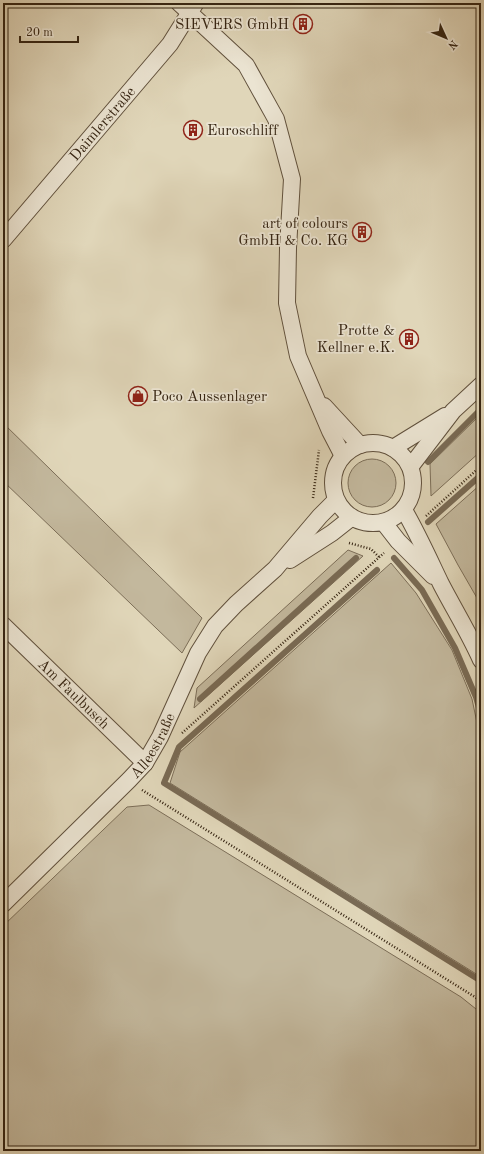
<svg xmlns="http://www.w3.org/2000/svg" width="484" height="1154" font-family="'Old Standard TT',serif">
<rect width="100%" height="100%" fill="#e0d6b9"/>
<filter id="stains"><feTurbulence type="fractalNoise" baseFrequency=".005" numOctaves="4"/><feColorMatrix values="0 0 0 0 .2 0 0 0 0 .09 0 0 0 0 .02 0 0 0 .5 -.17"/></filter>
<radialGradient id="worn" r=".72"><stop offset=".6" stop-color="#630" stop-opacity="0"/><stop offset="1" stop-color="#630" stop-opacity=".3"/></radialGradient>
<g fill="#c3b89d" stroke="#7c6e58">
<polygon points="481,414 481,451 431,496 430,464"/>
<polygon points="3,423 202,618 182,653 3,481"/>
<circle cx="372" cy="483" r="24"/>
<polygon points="481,484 481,605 458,565 436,524"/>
<polygon points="348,550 363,556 194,708 197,688"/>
<polygon points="391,563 416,593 452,650 472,699 481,742 481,977 170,783 180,752"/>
<polygon points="149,805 461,997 481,1013 481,1151 3,1151 3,926 127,807"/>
</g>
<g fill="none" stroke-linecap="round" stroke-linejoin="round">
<g stroke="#796a54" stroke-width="6">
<polyline points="428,462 481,409"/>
<polyline points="428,522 481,475"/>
<polyline points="394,558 422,590 455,648 476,697 481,715"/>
<polyline points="377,570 179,747 164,783 481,981"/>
<polyline points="200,699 356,558"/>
</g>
<g stroke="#60503c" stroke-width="18">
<g id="minor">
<polyline points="179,3 246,65 276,119 292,179 288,248 287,303 298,356 330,431 343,456"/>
<path id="s1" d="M 3,240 L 170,44 L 195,4"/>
<polyline points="324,406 360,445"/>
<circle cx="373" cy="483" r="40"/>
<polyline points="393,448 445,416"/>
<polyline points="411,466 453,411 481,385"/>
<path d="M 404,510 C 418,534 429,559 441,584 C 454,609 469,633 481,660"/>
<polyline points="384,523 398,541 433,576"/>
<polyline points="290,560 332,533 351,518"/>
<path id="s2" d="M 3,625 L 145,763"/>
<path id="s3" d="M 3,904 L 129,780 L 145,763 L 160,737 L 198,653 L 215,626 L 236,604 L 275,569 L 320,516 L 336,500"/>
</g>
</g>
<g stroke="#352412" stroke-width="2.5" stroke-dasharray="1 2" stroke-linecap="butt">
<polyline points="313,498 319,450"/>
<polyline points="426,516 481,466"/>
<polyline points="349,543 371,549 379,557"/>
<polyline points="182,733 384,553"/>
<polyline points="142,790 475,997 481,1002"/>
</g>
<use href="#minor" stroke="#ebe4d2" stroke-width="16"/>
</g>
<defs>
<g id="building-ring" transform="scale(1)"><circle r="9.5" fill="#ebe4d2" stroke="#8f2418" stroke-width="1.5"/><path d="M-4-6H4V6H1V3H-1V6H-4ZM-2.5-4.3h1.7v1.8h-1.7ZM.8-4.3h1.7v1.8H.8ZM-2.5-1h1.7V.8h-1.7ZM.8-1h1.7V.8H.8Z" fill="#8f2418"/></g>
<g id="shop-ring" transform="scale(1)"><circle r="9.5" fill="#ebe4d2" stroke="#8f2418" stroke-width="1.5"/><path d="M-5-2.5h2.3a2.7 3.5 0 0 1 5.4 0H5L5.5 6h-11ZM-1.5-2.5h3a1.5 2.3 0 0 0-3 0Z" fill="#8f2418"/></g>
</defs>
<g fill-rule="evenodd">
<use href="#building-ring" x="303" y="24"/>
<use href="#building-ring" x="193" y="130"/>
<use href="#building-ring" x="362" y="232"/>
<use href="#building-ring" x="409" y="339"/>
<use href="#shop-ring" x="138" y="396"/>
</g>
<g text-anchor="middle" stroke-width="3.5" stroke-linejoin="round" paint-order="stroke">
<g font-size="15" fill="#352412" stroke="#ebe4d2" text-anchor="end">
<text x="289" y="29">SIEVERS GmbH</text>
<text x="207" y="135" text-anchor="start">Euroschliff</text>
<text x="348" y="228">art of colours<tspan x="348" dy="17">GmbH &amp; Co. KG</tspan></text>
<text x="395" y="335">Protte &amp;<tspan x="395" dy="17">Kellner e.K.</tspan></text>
<text x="152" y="401" text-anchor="start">Poco Aussenlager</text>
</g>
<g font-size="15" fill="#352412" stroke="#ebe4d2">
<text dy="5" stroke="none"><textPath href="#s1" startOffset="153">Daimlerstraße</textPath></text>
<text dy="5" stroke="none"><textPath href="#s2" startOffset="99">Am Faulbusch</textPath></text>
<text dy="5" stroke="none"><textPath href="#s3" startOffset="219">Alleestraße</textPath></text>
</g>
</g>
<rect width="484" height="1154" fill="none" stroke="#e0d6b9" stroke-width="16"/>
<rect x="4" y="4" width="476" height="1146" fill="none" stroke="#352412" stroke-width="2"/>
<rect x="8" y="8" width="468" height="1138" fill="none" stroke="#352412"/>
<g transform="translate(446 38) rotate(134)" stroke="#ebe4d2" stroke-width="3" paint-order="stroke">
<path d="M0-3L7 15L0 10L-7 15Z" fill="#352412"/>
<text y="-6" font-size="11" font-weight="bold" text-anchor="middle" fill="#352412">N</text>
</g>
<path d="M20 36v6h58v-6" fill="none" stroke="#352412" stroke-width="2"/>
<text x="26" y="36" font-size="12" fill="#352412" stroke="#ebe4d2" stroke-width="3" paint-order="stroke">20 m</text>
<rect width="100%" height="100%" filter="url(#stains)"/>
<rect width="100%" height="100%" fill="url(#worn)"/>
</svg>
